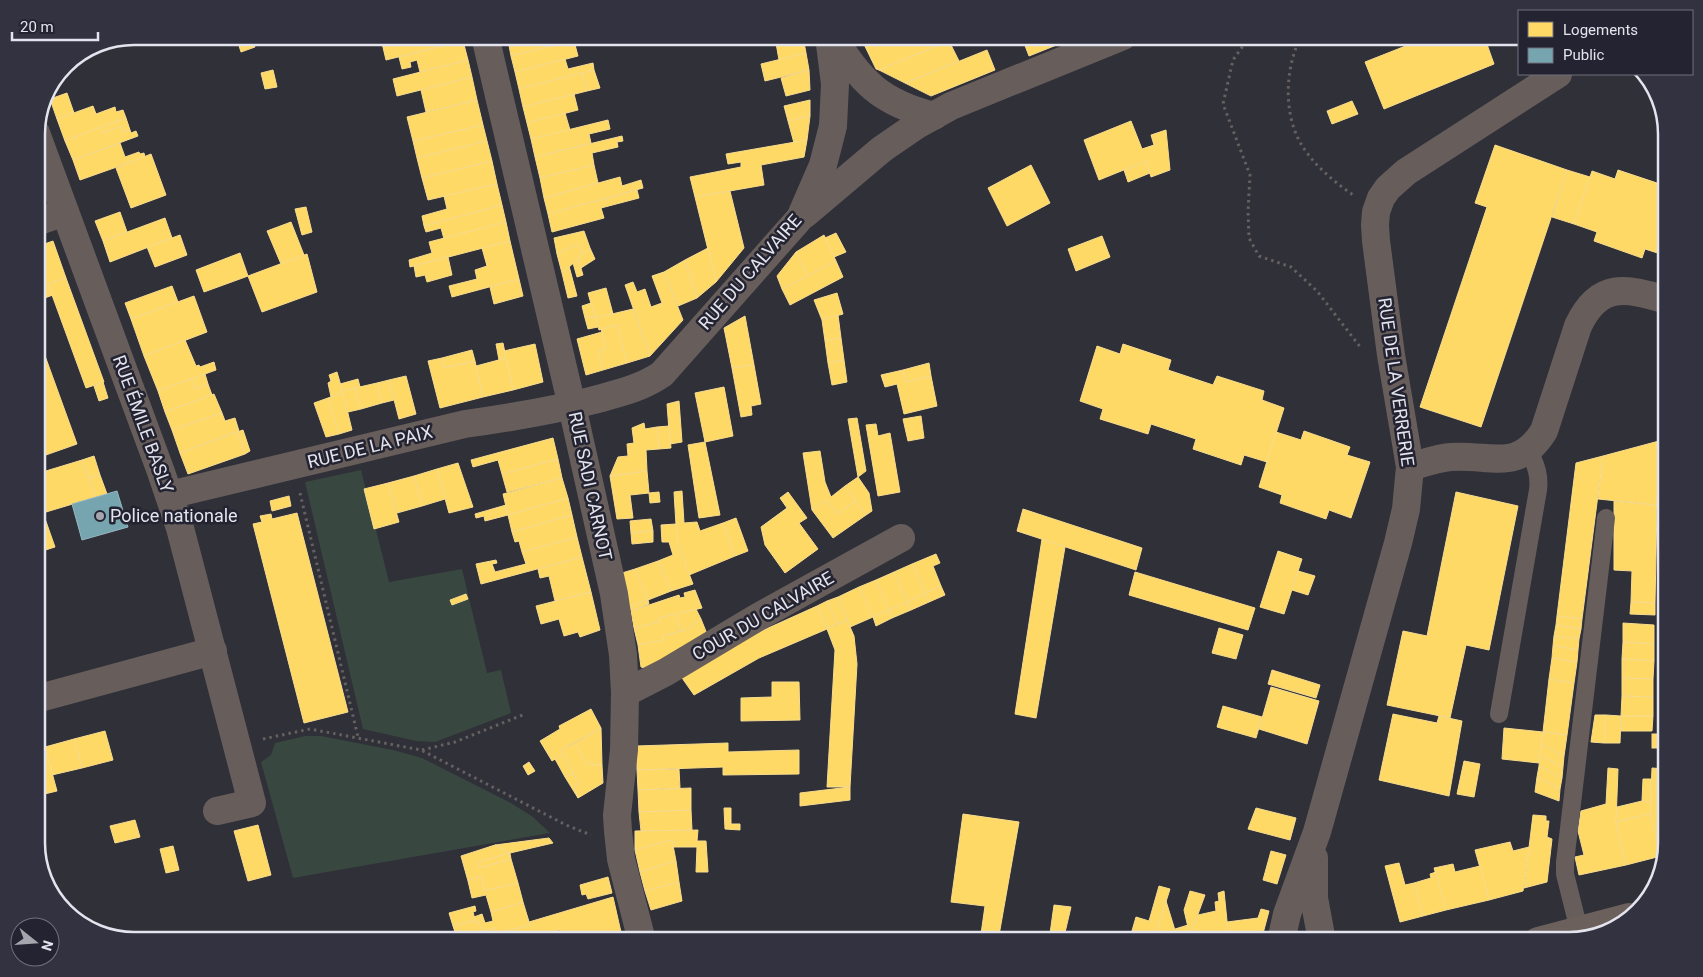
<svg xmlns="http://www.w3.org/2000/svg" width="1703" height="977" font-family="Roboto,sans-serif">
<rect width="100%" height="100%" fill="#303038"/>
<g fill="#38473f">
<polygon points="361,470 389,582 462,569 487,673 501,670 511,713 435,742 416,741 363,729 305,482"/>
<polygon points="305,736 321,736 393,750 422,758 511,803 533,817 550,833 293,878 261,762 271,755 275,743"/>
</g>
<g fill="#ffd966" stroke="#f7dc8f">
<polygon points="236,36 251,36 255,47 241,52"/>
<polygon points="380,36 409,36 382,43"/>
<polygon points="409,36 462,36 463,41 386,60 382,43"/>
<polygon points="524,36 571,36 572,41 511,56 508,40"/>
<polygon points="774,36 803,36 803,37 776,43"/>
<polygon points="860,36 873,36 877,46 902,36 929,36 930,39 937,36 947,36 949,41 879,70 876,69"/>
<polygon points="1037,36 1056,36 1059,44 1029,56 1024,43 1038,38"/>
<polygon points="1058,36 1071,36 1072,39 1060,43"/>
<polygon points="1431,36 1484,36 1494,64 1384,109 1365,62"/>
<polygon points="803,37 806,53 779,60 776,43"/>
<polygon points="463,41 468,60 420,72 417,60 410,62 411,67 402,69 399,57"/>
<polygon points="572,41 574,41 578,56 515,72 511,56"/>
<polygon points="949,41 959,61 905,83 879,70"/>
<polygon points="987,50 995,70 931,96 905,83"/>
<polygon points="806,53 809,70 765,81 761,64"/>
<polygon points="565,59 568,69 593,63 594,70 519,89 515,72"/>
<polygon points="468,60 472,77 397,96 393,79"/>
<polygon points="273,70 277,87 265,89 261,73"/>
<polygon points="594,70 600,88 587,91 582,73"/>
<polygon points="809,70 810,90 786,96 781,78"/>
<polygon points="582,73 587,91 523,107 519,89"/>
<polygon points="472,77 477,100 426,112 421,90"/>
<polygon points="67,93 74,113 57,119 50,99"/>
<polygon points="574,94 578,110 527,123 523,107"/>
<polygon points="477,100 483,125 413,141 407,117"/>
<polygon points="810,100 810,116 788,121 784,106"/>
<polygon points="1352,101 1358,114 1332,124 1327,111"/>
<polygon points="93,106 96,114 115,107 116,112 123,110 126,118 65,141 57,119"/>
<polygon points="565,113 570,130 531,139 527,123"/>
<polygon points="810,116 807,140 794,143 788,121"/>
<polygon points="126,118 130,130 123,132 121,126 104,133 101,127"/>
<polygon points="608,120 610,129 589,134 591,143 535,157 531,139"/>
<polygon points="1131,121 1142,149 1154,145 1151,135 1166,130 1170,170 1151,177 1146,161 1099,180 1084,140"/>
<polygon points="483,125 487,141 417,158 413,141"/>
<polygon points="121,126 123,132 130,130 131,133 136,131 138,136 73,160 65,141 101,127 104,133"/>
<polygon points="622,136 623,141 617,142 618,147 592,153 594,165 540,178 535,157"/>
<polygon points="807,140 804,157 761,165 764,185 695,197 690,177 741,167 741,162 728,164 726,154"/>
<polygon points="487,141 492,161 422,178 417,158"/>
<polygon points="120,143 125,157 139,152 140,154 144,153 145,157 80,180 73,160"/>
<polygon points="1495,145 1567,170 1481,427 1420,407 1487,207 1475,203"/>
<polygon points="151,154 166,195 131,208 116,168"/>
<polygon points="492,161 497,184 428,200 422,178"/>
<polygon points="1146,161 1150,173 1128,182 1124,170"/>
<polygon points="594,165 598,183 544,198 540,178"/>
<polygon points="1031,165 1050,203 1007,226 988,188"/>
<polygon points="1567,170 1590,177 1574,224 1552,217"/>
<polygon points="1618,170 1666,186 1663,195 1667,197 1667,256 1645,249 1642,258 1594,241 1597,232 1574,224 1592,171 1615,179"/>
<polygon points="620,177 622,186 641,180 643,188 548,214 544,198"/>
<polygon points="497,184 502,205 424,226 422,216 447,209 444,196"/>
<polygon points="637,190 639,198 601,208 604,218 552,232 548,214"/>
<polygon points="730,191 744,248 716,282 695,197"/>
<polygon points="502,205 506,222 444,239 441,228 426,232 424,226"/>
<polygon points="306,207 312,232 302,235 295,209"/>
<polygon points="120,212 127,232 103,241 95,221"/>
<polygon points="165,218 172,238 110,262 103,241"/>
<polygon points="291,222 304,255 281,264 267,231"/>
<polygon points="506,222 510,241 410,267 409,260 432,253 429,242"/>
<polygon points="584,231 590,248 583,255 578,244 557,254 554,238"/>
<polygon points="836,233 846,252 834,257 825,238"/>
<polygon points="180,235 187,255 155,267 147,247"/>
<polygon points="824,235 836,261 807,276 796,252"/>
<polygon points="1102,236 1110,257 1076,271 1068,249"/>
<polygon points="53,241 66,278 48,284 53,295 36,301 36,247"/>
<polygon points="510,241 519,279 452,297 449,286 477,279 475,270 487,266 482,248"/>
<polygon points="578,244 583,255 562,273 557,254"/>
<polygon points="590,248 595,259 581,268 578,258"/>
<polygon points="708,248 716,282 697,298 685,260"/>
<polygon points="796,252 807,276 782,289 777,276"/>
<polygon points="240,253 248,276 204,292 196,270"/>
<polygon points="307,254 317,292 262,312 248,276"/>
<polygon points="448,257 452,275 427,282 425,275 416,277 414,266"/>
<polygon points="578,258 583,275 577,277 573,263"/>
<polygon points="685,260 697,298 678,306 664,272"/>
<polygon points="836,261 843,277 790,305 782,289"/>
<polygon points="569,266 577,296 568,298 562,273"/>
<polygon points="664,272 683,320 650,356 625,285 633,282 637,292 645,289 651,307 662,303 652,276"/>
<polygon points="66,278 104,382 86,388 48,284"/>
<polygon points="519,279 523,296 494,304 490,287"/>
<polygon points="172,286 178,302 131,319 125,303"/>
<polygon points="606,288 613,314 595,318 588,293"/>
<polygon points="837,293 843,314 822,320 814,300"/>
<polygon points="194,296 207,332 144,356 131,319"/>
<polygon points="591,303 595,316 585,318 582,306"/>
<polygon points="633,309 650,356 627,363 617,325 599,330 595,318"/>
<polygon points="838,315 841,338 825,341 822,320"/>
<polygon points="595,316 598,327 588,329 585,318"/>
<polygon points="745,316 754,365 732,368 724,328"/>
<polygon points="617,325 627,363 603,370 598,351 606,349 601,329"/>
<polygon points="36,331 77,444 43,456 36,437"/>
<polygon points="602,332 606,349 598,351 603,370 586,375 577,339"/>
<polygon points="841,338 844,360 828,363 825,341"/>
<polygon points="185,340 196,366 199,365 200,367 214,362 216,370 158,391 144,356"/>
<polygon points="503,343 506,358 499,360 496,344"/>
<polygon points="535,344 543,382 513,390 504,351"/>
<polygon points="1123,344 1171,360 1168,370 1213,385 1217,376 1264,391 1262,400 1284,408 1267,462 1244,455 1241,465 1193,449 1196,439 1151,424 1148,434 1100,419 1103,409 1080,401 1097,346 1120,354"/>
<polygon points="472,350 475,361 444,368 442,358"/>
<polygon points="442,358 444,368 475,361 483,397 440,408 428,361"/>
<polygon points="506,358 513,390 483,397 476,366"/>
<polygon points="844,360 847,382 832,385 828,363"/>
<polygon points="929,363 931,376 906,382 903,370"/>
<polygon points="754,365 761,404 751,406 752,415 741,417 732,368"/>
<polygon points="903,370 906,382 931,376 937,406 904,414 897,384 885,387 881,375"/>
<polygon points="337,372 343,393 331,397 328,383 331,381 329,375"/>
<polygon points="205,374 208,384 195,389 191,379"/>
<polygon points="406,376 416,414 399,419 389,380"/>
<polygon points="191,379 195,389 208,384 212,395 165,412 158,391"/>
<polygon points="358,379 360,387 342,391 340,384"/>
<polygon points="389,380 394,400 382,403 377,383"/>
<polygon points="103,382 108,398 99,401 94,386"/>
<polygon points="377,383 382,403 361,409 355,388"/>
<polygon points="724,387 733,436 705,442 695,393"/>
<polygon points="355,388 361,409 348,412 342,391"/>
<polygon points="343,393 352,430 339,434 328,398"/>
<polygon points="214,394 222,413 172,430 165,412"/>
<polygon points="328,398 339,434 326,437 314,403"/>
<polygon points="679,401 682,442 670,444 667,404"/>
<polygon points="222,413 225,421 235,418 239,431 180,453 172,430"/>
<polygon points="921,416 924,438 908,441 903,419"/>
<polygon points="857,418 866,471 858,477 848,419"/>
<polygon points="644,423 645,429 657,427 659,449 646,450 647,471 610,476 618,457 628,456 627,444 634,443 632,428"/>
<polygon points="876,424 878,436 890,433 900,492 878,496 866,425"/>
<polygon points="669,426 671,448 659,449 657,427"/>
<polygon points="243,430 250,451 245,454 237,432"/>
<polygon points="1304,431 1350,447 1347,455 1370,462 1351,518 1329,510 1326,519 1280,503 1282,495 1259,487 1276,432 1301,440"/>
<polygon points="237,432 245,454 188,474 180,453"/>
<polygon points="553,438 558,459 502,474 498,460 473,467 471,460"/>
<polygon points="1659,441 1657,505 1598,499 1603,456"/>
<polygon points="705,442 720,515 699,518 688,445"/>
<polygon points="820,451 825,482 831,497 845,486 856,501 837,514 826,500 812,510 803,453"/>
<polygon points="94,456 100,475 89,478 82,460"/>
<polygon points="1603,456 1582,619 1557,616 1576,463"/>
<polygon points="558,459 562,478 507,492 502,474"/>
<polygon points="82,460 96,497 46,512 36,484 36,474"/>
<polygon points="458,463 473,507 449,513 437,469"/>
<polygon points="437,469 445,499 422,506 414,476"/>
<polygon points="647,471 649,493 630,495 633,518 617,519 610,476"/>
<polygon points="100,475 107,494 96,497 89,478"/>
<polygon points="414,476 422,506 397,513 388,483"/>
<polygon points="858,477 869,493 872,511 866,515 845,486"/>
<polygon points="562,478 568,498 508,515 503,494"/>
<polygon points="388,483 399,522 374,529 364,489"/>
<polygon points="36,484 46,512 43,513 36,493"/>
<polygon points="682,491 684,523 697,522 700,531 723,523 735,556 689,575 677,541 674,492"/>
<polygon points="659,492 660,502 650,503 649,493"/>
<polygon points="788,492 807,518 799,523 818,549 785,573 765,545 761,527 787,508 780,498"/>
<polygon points="1456,492 1518,506 1489,650 1466,645 1450,718 1387,705 1403,631 1427,636"/>
<polygon points="289,496 291,506 272,511 270,501"/>
<polygon points="568,498 572,515 512,532 508,515"/>
<polygon points="826,500 837,514 856,501 866,515 833,538 812,510"/>
<polygon points="1614,501 1657,505 1655,603 1631,602 1632,571 1614,570"/>
<polygon points="506,505 508,515 485,521 484,516 476,518 475,514"/>
<polygon points="1023,509 1142,548 1136,570 1017,531"/>
<polygon points="43,513 55,547 36,553 36,515"/>
<polygon points="297,513 348,712 304,723 253,524 262,522 260,516 271,514 272,519"/>
<polygon points="572,515 577,537 522,552 519,541 515,542 512,532"/>
<polygon points="736,518 748,551 735,556 723,523"/>
<polygon points="651,519 653,531 631,533 630,521"/>
<polygon points="676,524 678,545 693,584 671,591 658,561 673,555 669,542 662,542 661,525"/>
<polygon points="653,531 653,542 632,544 631,533"/>
<polygon points="577,537 582,557 481,584 476,564 496,560 497,563 492,564 495,572 526,564 522,552"/>
<polygon points="1042,539 1065,547 1036,718 1015,714"/>
<polygon points="1278,551 1302,559 1284,614 1260,607"/>
<polygon points="936,554 940,563 933,566 941,586 925,593 912,564"/>
<polygon points="582,557 591,592 555,601 549,576 540,578 538,569"/>
<polygon points="658,561 671,591 648,600 635,569"/>
<polygon points="912,564 925,593 907,602 894,572"/>
<polygon points="635,569 648,600 628,607 622,573"/>
<polygon points="1298,571 1315,576 1308,595 1292,590"/>
<polygon points="894,572 907,602 889,610 876,580"/>
<polygon points="1135,572 1255,608 1248,630 1129,595"/>
<polygon points="876,580 889,610 873,617 859,587"/>
<polygon points="941,586 945,595 929,602 925,593"/>
<polygon points="859,587 873,617 850,627 838,597"/>
<polygon points="695,590 702,608 659,618 660,622 634,628 631,611 679,595 680,598 685,597 684,593"/>
<polygon points="591,592 600,630 580,637 578,632 564,636 559,619 541,624 536,606"/>
<polygon points="925,593 929,602 911,610 907,602"/>
<polygon points="466,594 468,599 452,605 450,600"/>
<polygon points="838,597 847,620 837,624 827,601"/>
<polygon points="648,600 649,604 631,611 630,606"/>
<polygon points="827,601 837,624 827,629 817,606"/>
<polygon points="907,602 911,610 892,618 889,610"/>
<polygon points="1631,602 1655,603 1655,615 1630,614"/>
<polygon points="817,606 827,629 759,658 694,695 680,675 744,639"/>
<polygon points="696,609 701,619 686,630 680,631 676,614"/>
<polygon points="889,610 892,618 876,626 873,617"/>
<polygon points="676,614 680,631 663,636 664,640 638,645 634,628 660,622 659,618"/>
<polygon points="1557,616 1582,619 1581,629 1556,625"/>
<polygon points="701,619 707,634 649,669 641,667 638,645 664,640 663,636 686,630"/>
<polygon points="847,620 854,636 857,664 850,787 827,787 835,650 827,629"/>
<polygon points="1623,623 1654,625 1654,644 1623,642"/>
<polygon points="1556,625 1581,629 1579,639 1554,636"/>
<polygon points="1219,628 1243,635 1236,659 1212,653"/>
<polygon points="1554,636 1579,639 1578,650 1553,646"/>
<polygon points="1623,642 1654,644 1654,661 1622,659"/>
<polygon points="1553,646 1578,650 1577,662 1552,658"/>
<polygon points="1552,658 1577,662 1574,683 1549,679"/>
<polygon points="1622,659 1654,661 1653,679 1622,678"/>
<polygon points="1272,670 1320,685 1316,698 1268,684"/>
<polygon points="1622,678 1653,679 1653,697 1622,696"/>
<polygon points="1549,679 1574,683 1567,735 1543,732"/>
<polygon points="772,682 799,682 800,720 741,721 741,698 772,697"/>
<polygon points="1271,687 1319,701 1307,744 1259,729"/>
<polygon points="1622,696 1653,697 1653,716 1621,716"/>
<polygon points="1223,706 1262,717 1256,738 1217,727"/>
<polygon points="591,709 601,728 561,750 563,754 552,761 540,741 560,729 559,726"/>
<polygon points="1393,714 1437,723 1439,716 1462,721 1449,796 1379,780"/>
<polygon points="1595,715 1606,715 1604,743 1591,742"/>
<polygon points="1606,715 1621,716 1620,743 1604,743"/>
<polygon points="1621,716 1653,716 1652,731 1621,731"/>
<polygon points="601,728 602,765 593,765 592,762 587,765 575,743"/>
<polygon points="1504,728 1543,732 1539,763 1502,759"/>
<polygon points="105,731 113,760 82,768 74,739"/>
<polygon points="1543,732 1567,735 1564,756 1541,744"/>
<rect x="1652" y="734" width="10" height="14"/>
<polygon points="74,739 82,768 52,775 45,747"/>
<polygon points="575,743 587,765 592,762 593,765 602,765 603,783 578,798 574,786 579,784 561,750"/>
<polygon points="728,743 728,752 799,750 799,774 723,775 723,767 637,770 636,746"/>
<polygon points="1541,744 1564,756 1563,767 1540,755"/>
<polygon points="45,747 57,791 36,796 36,749"/>
<polygon points="563,754 573,773 565,777 555,759"/>
<polygon points="1540,755 1563,767 1562,778 1539,766"/>
<polygon points="1464,761 1480,764 1474,797 1457,794"/>
<polygon points="529,762 535,771 528,775 523,766"/>
<polygon points="1539,766 1562,778 1560,789 1537,777"/>
<polygon points="1608,768 1618,769 1616,822 1626,865 1579,875 1575,857 1584,855 1578,831 1581,811 1606,804"/>
<polygon points="1652,768 1666,769 1664,791 1667,798 1667,844 1664,855 1661,856 1650,814"/>
<polygon points="679,769 680,788 638,790 637,770"/>
<polygon points="573,773 579,784 574,786 578,798 565,777"/>
<polygon points="1537,777 1560,789 1559,801 1535,792"/>
<polygon points="1643,779 1651,779 1651,802 1642,801"/>
<polygon points="850,787 850,800 800,806 800,793"/>
<polygon points="691,788 691,810 639,812 638,790"/>
<polygon points="1642,801 1651,802 1650,814 1616,822 1617,807"/>
<polygon points="724,808 731,808 731,824 740,824 740,830 725,829"/>
<polygon points="1256,808 1296,818 1290,840 1248,829"/>
<polygon points="691,810 692,830 641,831 639,812"/>
<polygon points="963,814 1019,822 998,941 980,941 985,906 951,902"/>
<polygon points="1650,814 1661,856 1626,865 1616,822"/>
<polygon points="1533,815 1546,816 1546,821 1549,821 1547,837 1552,839 1547,882 1524,888"/>
<polygon points="135,820 140,837 115,843 110,826"/>
<polygon points="258,825 271,875 248,881 234,831"/>
<polygon points="698,830 697,841 706,841 708,872 696,872 697,847 673,847 672,840 635,850 635,831"/>
<polygon points="549,838 553,843 510,853 495,845"/>
<polygon points="672,840 676,861 640,872 635,850"/>
<polygon points="1510,842 1513,851 1529,847 1523,891 1489,900 1475,850"/>
<polygon points="495,845 510,853 478,862 479,868 511,859 518,883 484,891 481,876 468,881 461,856"/>
<polygon points="173,846 179,870 166,873 160,849"/>
<polygon points="1271,851 1286,855 1277,884 1263,880"/>
<polygon points="510,853 511,859 479,868 478,862"/>
<polygon points="676,861 679,882 645,891 640,872"/>
<polygon points="1399,863 1405,885 1414,883 1423,916 1400,922 1385,866"/>
<polygon points="1453,864 1455,872 1480,866 1489,900 1446,910 1434,868"/>
<polygon points="1436,872 1446,910 1423,916 1414,883 1431,878 1430,874"/>
<polygon points="481,876 484,891 518,883 523,902 491,912 486,895 472,898 468,881"/>
<polygon points="608,877 612,893 588,899 586,894 582,895 580,885"/>
<polygon points="679,882 682,901 651,910 645,891"/>
<polygon points="1159,886 1170,889 1158,927 1147,935 1148,941 1129,941 1136,917 1149,921"/>
<polygon points="1190,891 1205,895 1190,936 1184,910"/>
<polygon points="1224,891 1229,941 1192,941 1190,936 1198,915 1216,911 1215,902 1219,901 1218,893"/>
<polygon points="613,897 623,941 583,941 581,934 562,939 560,930 533,937 534,941 458,941 453,926 475,920 476,923 479,922 482,931 495,928 497,933 530,925 529,922"/>
<polygon points="1166,901 1178,940 1190,936 1192,941 1148,941 1147,935 1158,927"/>
<polygon points="523,902 530,925 497,933 495,928 482,931 479,922 476,923 474,917 482,914 485,923 493,921 491,912"/>
<polygon points="1054,905 1071,907 1063,941 1049,941"/>
<polygon points="475,906 476,911 473,912 475,920 453,926 449,913"/>
<polygon points="1261,909 1269,911 1261,941 1229,941 1227,922 1258,918"/>
<polygon points="1188,925 1190,936 1178,940 1175,929"/>
</g>
<g fill="#76a5af" stroke="#97b8c2">
<polygon points="117,491 128,527 82,540 72,504"/>
<polygon points="36,494 43,513 36,515"/>
</g>
<g fill="none" stroke-linecap="round" stroke-linejoin="round">
<g stroke="#666060" stroke-width="3" stroke-dasharray="2.5 4" stroke-linecap="butt">
<polyline points="1250,36 1233,60 1223,104 1250,175 1248,211 1249,238 1259,256 1291,267 1317,291 1361,348"/>
<path d="M 1301,36 C 1285,68 1283,113 1301,144 C 1313,164 1333,181 1353,195"/>
<polyline points="300,493 358,737"/>
<polyline points="263,739 310,729 421,750 566,825 591,835"/>
<polyline points="422,750 455,742 525,714"/>
</g>
<g stroke="#675e5c" stroke-width="18">
<path d="M 1499,714 L 1538,490 C 1540,474 1535,464 1529,450"/>
<polyline points="1579,930 1565,874 1565,862 1606,518"/>
</g>
<g stroke="#675e5c" stroke-width="28">
<polyline points="485,36 572,406 614,594 623,655 625,693 624,750 617,815 618,831 621,859 642,941"/>
<path d="M 832,36 C 862,82 879,102 934,116"/>
<polyline points="36,133 161,472 180,528 252,803 217,811"/>
<polyline points="805,214 882,149 917,125 951,106 1123,36"/>
<polyline points="36,222 65,212"/>
<path d="M 1410,467 C 1424,463 1437,458 1451,457 C 1491,454 1518,473 1544,431 L 1578,326 C 1599,281 1626,288 1667,300"/>
<path d="M 169,495 L 465,424 C 508,418 551,411 594,400 C 619,393 640,389 662,374 L 800,218 L 823,165 L 833,126 L 835,84 L 829,36"/>
<polyline points="625,693 666,672 758,617 901,538"/>
<polyline points="36,699 213,651"/>
<polyline points="1314,858 1314,898 1322,941"/>
<polyline points="1281,941 1287,914 1317,832 1398,543 1406,509 1410,467 1391,355 1376,241 1375,225 1376,212 1381,198 1388,188 1406,172 1558,74"/>
</g>
<polyline stroke="#6b605b" stroke-width="28" points="1538,941 1629,917"/>
</g>
<circle fill="#a5a5ae" stroke="#232331" stroke-width="2" cx="100" cy="516" r="5"/>
<g text-anchor="middle" stroke-width="5" stroke-linejoin="round" paint-order="stroke">
<g font-size="18" fill="#e4e4ee" stroke="#232331">
<text transform="translate(750 272) rotate(-49)" y="6">RUE DU CALVAIRE</text>
<text transform="translate(1396 382) rotate(82)" y="6">RUE DE LA VERRERIE</text>
<text transform="translate(143 424) rotate(70)" y="6">RUE ÉMILE BASLY</text>
<text transform="translate(370 447) rotate(-14)" y="6">RUE DE LA PAIX</text>
<text transform="translate(590 486) rotate(78)" y="6">RUE SADI CARNOT</text>
<text transform="translate(763 616) rotate(-30)" y="6">COUR DU CALVAIRE</text>
</g>
<g font-size="18" fill="#e4e4ee" stroke="#232331" text-anchor="start">
<text x="110" y="522">Police nationale</text>
</g>
</g>
<path d="M0 0H1703V977H0ZM134 45H1569A89 89 0 0 1 1658 134V843A89 89 0 0 1 1569 932H134A89 89 0 0 1 45 843V134A89 89 0 0 1 134 45Z" fill="#323240" fill-rule="evenodd"/>
<path fill="none" stroke="#e4e4ee" stroke-width="2.5" d="M134 45H1569A89 89 0 0 1 1658 134V843A89 89 0 0 1 1569 932H134A89 89 0 0 1 45 843V134A89 89 0 0 1 134 45Z"/>
<rect x="1518" y="10" width="175" height="65" fill="#232331" stroke="#70707d"/>
<rect x="1528" y="22" width="25" height="15" fill="#ffd966" stroke="#70707d"/>
<text x="1563" y="35" font-size="15" fill="#e4e4ee">Logements</text>
<rect x="1528" y="48" width="25" height="15" fill="#76a5af" stroke="#70707d"/>
<text x="1563" y="60" font-size="15" fill="#e4e4ee">Public</text>
<g transform="translate(35 942) rotate(107)"><circle r="24" fill="#232331" stroke="#70707d"/>
<path d="M0-4L9 19L0 12L-9 19Z" fill="#a5a5ae"/>
<text y="-8" font-size="14" font-weight="bold" text-anchor="middle" fill="#e4e4ee">N</text>
</g>
<path d="M12 32v8h86v-8" fill="none" stroke="#e4e4ee" stroke-width="2.5"/>
<text x="20" y="32" font-size="15" fill="#e4e4ee" stroke="#232331" stroke-width="4" paint-order="stroke">20 m</text>
</svg>
